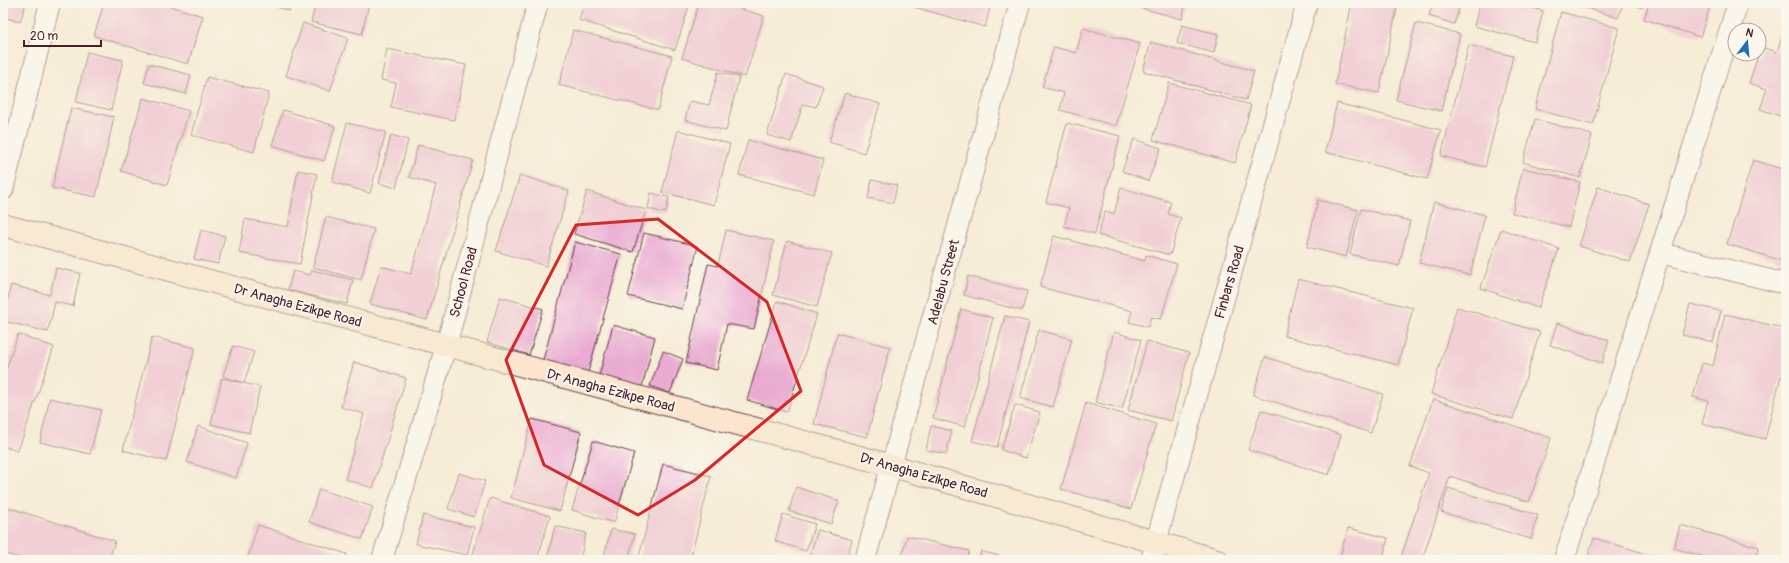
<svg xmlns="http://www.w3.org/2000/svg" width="1789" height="563" font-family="Pangolin,sans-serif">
<rect width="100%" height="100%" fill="#fbf7ec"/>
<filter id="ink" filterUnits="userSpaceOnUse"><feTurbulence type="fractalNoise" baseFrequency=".025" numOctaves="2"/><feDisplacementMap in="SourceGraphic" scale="8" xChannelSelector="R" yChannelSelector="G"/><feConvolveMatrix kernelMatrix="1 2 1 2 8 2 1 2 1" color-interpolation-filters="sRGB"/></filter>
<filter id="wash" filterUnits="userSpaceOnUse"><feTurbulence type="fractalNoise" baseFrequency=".012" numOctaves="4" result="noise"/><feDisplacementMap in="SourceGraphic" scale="16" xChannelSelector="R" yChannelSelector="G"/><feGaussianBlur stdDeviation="0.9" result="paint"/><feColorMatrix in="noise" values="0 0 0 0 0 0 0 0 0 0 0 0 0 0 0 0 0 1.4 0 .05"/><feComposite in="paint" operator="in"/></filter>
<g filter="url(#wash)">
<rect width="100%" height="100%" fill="#f5ecd7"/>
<g id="blocks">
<g fill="#e9abd2">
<polygon points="3,3 26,3 20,22 3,17"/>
<polygon points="104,3 159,3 203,16 188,64 94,36"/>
<polygon points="265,3 292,3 289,11"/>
<polygon points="316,3 369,3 362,34 311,22"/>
<polygon points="584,3 690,3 675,50 579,20"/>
<polygon points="699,3 721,3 764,16 745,77 682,58"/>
<polygon points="903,3 991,3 985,27 903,4"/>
<polygon points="1122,3 1186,3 1182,19"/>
<polygon points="1352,3 1398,3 1379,93 1335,84"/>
<polygon points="1433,3 1461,3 1454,24 1429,16"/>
<polygon points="1480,3 1514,3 1543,11 1535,42 1474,26"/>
<polygon points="1571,3 1623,3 1618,18"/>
<polygon points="1630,3 1644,3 1642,8"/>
<polygon points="1649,3 1711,3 1700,37 1644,19"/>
<polygon points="1561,12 1619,28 1593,125 1535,109"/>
<polygon points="303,23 348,38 330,91 286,76"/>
<polygon points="1416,23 1460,34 1441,111 1396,100"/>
<polygon points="1786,24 1786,118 1760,109 1767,89 1749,83 1761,47 1777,52"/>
<polygon points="1182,25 1218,34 1214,53 1177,43"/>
<polygon points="1083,28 1140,44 1116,126 1060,110 1064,93 1042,87 1054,47 1076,53"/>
<polygon points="573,30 672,56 658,110 559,85"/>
<polygon points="1151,42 1254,71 1246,100 1143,71"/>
<polygon points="1469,45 1513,56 1485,167 1441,156"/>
<polygon points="387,49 466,65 454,120 391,107 396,83 381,80"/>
<polygon points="87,52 123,60 111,110 76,102"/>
<polygon points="149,64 191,75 186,94 144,83"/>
<polygon points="718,72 739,77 726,131 685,120 690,101 709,105"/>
<polygon points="786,74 823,86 816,107 803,104 791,142 767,135"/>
<polygon points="207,77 269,93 254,152 191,135"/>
<polygon points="1169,83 1251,105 1235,163 1153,140"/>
<polygon points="845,93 880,104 864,153 829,142"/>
<polygon points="143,98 189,111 167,185 121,171"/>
<polygon points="1337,103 1441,130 1427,179 1325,152"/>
<polygon points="71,108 114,117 96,197 52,188"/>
<polygon points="283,110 335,126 324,161 272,145"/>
<polygon points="1535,119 1592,135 1580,178 1523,162"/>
<polygon points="347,123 386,132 370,193 332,182"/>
<polygon points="1067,123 1120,136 1095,234 1064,226 1069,208 1046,202"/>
<polygon points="678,130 730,144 714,205 662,192"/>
<polygon points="391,135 408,140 396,188 379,183"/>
<polygon points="1134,139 1161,148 1148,181 1122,171"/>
<polygon points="748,140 823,160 814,194 739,175"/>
<polygon points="418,145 473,160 427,320 370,304 381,266 411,274 436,185 409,177"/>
<polygon points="1753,160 1786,170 1786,262 1727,244"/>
<polygon points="1523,168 1580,182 1569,227 1512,213"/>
<polygon points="298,170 317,174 300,264 239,253 245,219 288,227"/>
<polygon points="520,175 569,191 546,266 496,251"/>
<polygon points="872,180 897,185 893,203 868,198"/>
<polygon points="1598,187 1649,204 1630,262 1579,246"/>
<polygon points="1121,188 1171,202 1168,214 1181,218 1170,255 1098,235 1105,211 1114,214"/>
<polygon points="587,191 646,210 633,252 574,234"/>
<polygon points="651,193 669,197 666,213 648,209"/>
<polygon points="1318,200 1358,210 1346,257 1307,247"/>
<polygon points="1434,202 1485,215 1470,275 1419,263"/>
<polygon points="1361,209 1410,221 1399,266 1350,254"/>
<polygon points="326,217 374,229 361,280 313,267"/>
<polygon points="1501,229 1559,249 1538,308 1481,288"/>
<polygon points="201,230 225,236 218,264 194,259"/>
<polygon points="726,230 774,241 754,329 727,324 717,370 686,363 708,264 718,266"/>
<polygon points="644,233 698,246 682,309 628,296"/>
<polygon points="1054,236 1145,261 1146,255 1177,264 1161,319 1151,317 1148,327 1129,322 1132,311 1040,287"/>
<polygon points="787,241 832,253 817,307 773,295"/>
<polygon points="575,242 621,254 587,376 542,364"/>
<polygon points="56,268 80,273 73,306 55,302 48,332 3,321 11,285 50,295"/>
<polygon points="312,270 353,280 347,304 288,290 293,271 310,275"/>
<polygon points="968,276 1027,291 1022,311 964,295"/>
<polygon points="1298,279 1413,308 1398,365 1284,336"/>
<polygon points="500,297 543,309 529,355 487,342"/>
<polygon points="777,301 817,314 787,412 747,400"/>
<polygon points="1690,304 1721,311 1713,342 1682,335"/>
<polygon points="1457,307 1540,332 1513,419 1431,394"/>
<polygon points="961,309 993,318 965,427 933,418"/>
<polygon points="1725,314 1786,329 1786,377 1781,376 1765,439 1702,424 1708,401 1693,397 1702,363 1713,366"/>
<polygon points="1005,316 1029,322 997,447 972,441"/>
<polygon points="1557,323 1609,340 1602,363 1550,345"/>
<polygon points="613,325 655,337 642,387 599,376"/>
<polygon points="1039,330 1072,339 1053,407 1020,398"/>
<polygon points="1114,332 1141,340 1122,409 1095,402"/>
<polygon points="837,333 890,347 867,437 814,424"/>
<polygon points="18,334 54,347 18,451 3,446 3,379"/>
<polygon points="152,337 195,348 166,461 123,450"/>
<polygon points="1147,341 1189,353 1171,421 1128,410"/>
<polygon points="233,346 254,352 244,383 223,376"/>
<polygon points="663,351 683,359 670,393 650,386"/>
<polygon points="1265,357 1383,394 1371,433 1253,395"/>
<polygon points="354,362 406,378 373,488 345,479 364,414 341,407"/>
<polygon points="222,378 260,387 249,433 211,424"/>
<polygon points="50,398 101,410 90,454 40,442"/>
<polygon points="1433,399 1551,438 1529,502 1450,476 1422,560 1400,560 1429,473 1410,466"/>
<polygon points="1086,403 1156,424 1131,509 1061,489"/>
<polygon points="1015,405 1040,412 1026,458 1001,450"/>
<polygon points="1261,410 1341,435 1329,475 1248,450"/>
<polygon points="532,419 581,432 560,511 511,498"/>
<polygon points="198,426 247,443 236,478 187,462"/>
<polygon points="931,426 952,431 946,454 926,450"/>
<polygon points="593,441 634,453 614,523 572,510"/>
<polygon points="663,464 711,476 690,560 638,560"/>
<polygon points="459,473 485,481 474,517 448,509"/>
<polygon points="796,487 839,501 831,524 789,511"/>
<polygon points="1448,488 1538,515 1531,539 1441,512"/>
<polygon points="319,489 373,507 362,539 309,522"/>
<polygon points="490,498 550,516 537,560 471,560"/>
<polygon points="3,506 115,541 109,560 26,560 3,553"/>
<polygon points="783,514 815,524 806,551 775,541"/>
<polygon points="423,515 474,527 467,555 416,544"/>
<polygon points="258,525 347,554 345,560 247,560"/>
<polygon points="1680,525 1759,547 1755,560 1716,560 1674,548"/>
<polygon points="555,526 586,533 580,560 547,560"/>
<polygon points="1348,528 1388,538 1382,560 1339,560"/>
<polygon points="611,529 635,534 628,560 603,560"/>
<polygon points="818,530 852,540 846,560 808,560"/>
<polygon points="907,536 969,551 967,560 901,560"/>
<polygon points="1594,538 1667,560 1587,560"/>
<polygon points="981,551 1013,560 979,560"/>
</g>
</g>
</g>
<g filter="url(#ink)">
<use href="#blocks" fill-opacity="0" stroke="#643e45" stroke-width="1"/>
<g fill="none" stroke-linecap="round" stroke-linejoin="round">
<g stroke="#643e45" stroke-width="22">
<g id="street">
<polyline points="3,190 50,3"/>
<polyline points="1661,253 1786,284"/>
<polyline points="382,560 446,346 538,3"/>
<polyline points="865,560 1020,3"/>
<polyline points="1151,560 1307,3"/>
<polyline points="1564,560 1738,3"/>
</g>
</g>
<g stroke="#643e45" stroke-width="24">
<polyline id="secondary" points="3,225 893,466 1217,560"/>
</g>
<use href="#street" stroke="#fff" stroke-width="20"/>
<use href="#secondary" stroke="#fbe5cf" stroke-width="22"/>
</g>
</g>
<path d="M0 0H1789V563H0ZM 658,219 L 767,302 L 801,391 L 695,480 L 638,515 L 544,465 L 506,360 L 576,225 Z" fill="#f5ecd7" fill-opacity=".55" fill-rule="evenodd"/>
<path fill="none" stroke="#d62828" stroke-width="3" stroke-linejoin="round" d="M 658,219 L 767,302 L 801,391 L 695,480 L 638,515 L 544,465 L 506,360 L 576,225 Z"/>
<g text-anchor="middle" stroke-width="4" stroke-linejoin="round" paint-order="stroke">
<g font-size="14" fill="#4a1f2b" stroke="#fbf7ec">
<text transform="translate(463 282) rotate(-75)" y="5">School Road</text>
<text transform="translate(943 282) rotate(-75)" y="5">Adelabu Street</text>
<text transform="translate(1229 282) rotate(-74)" y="5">Finbars Road</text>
<text transform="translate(298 305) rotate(15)" y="5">Dr Anagha Ezikpe Road</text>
<text transform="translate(611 390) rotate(15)" y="5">Dr Anagha Ezikpe Road</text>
<text transform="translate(924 475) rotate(16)" y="5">Dr Anagha Ezikpe Road</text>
</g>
</g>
<rect width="1789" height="563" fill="none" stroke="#fbf7ec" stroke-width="16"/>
<g transform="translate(1747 42) rotate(16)"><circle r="19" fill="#fbf7ec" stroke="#b4a19f"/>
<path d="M0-3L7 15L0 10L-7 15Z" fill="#1f6fb2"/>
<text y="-6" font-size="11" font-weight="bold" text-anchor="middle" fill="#4a1f2b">N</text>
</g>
<path d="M24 40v6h77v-6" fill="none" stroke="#4a1f2b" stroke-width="2"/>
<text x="30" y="40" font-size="12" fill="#4a1f2b" stroke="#fbf7ec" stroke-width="3" paint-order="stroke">20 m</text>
</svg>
